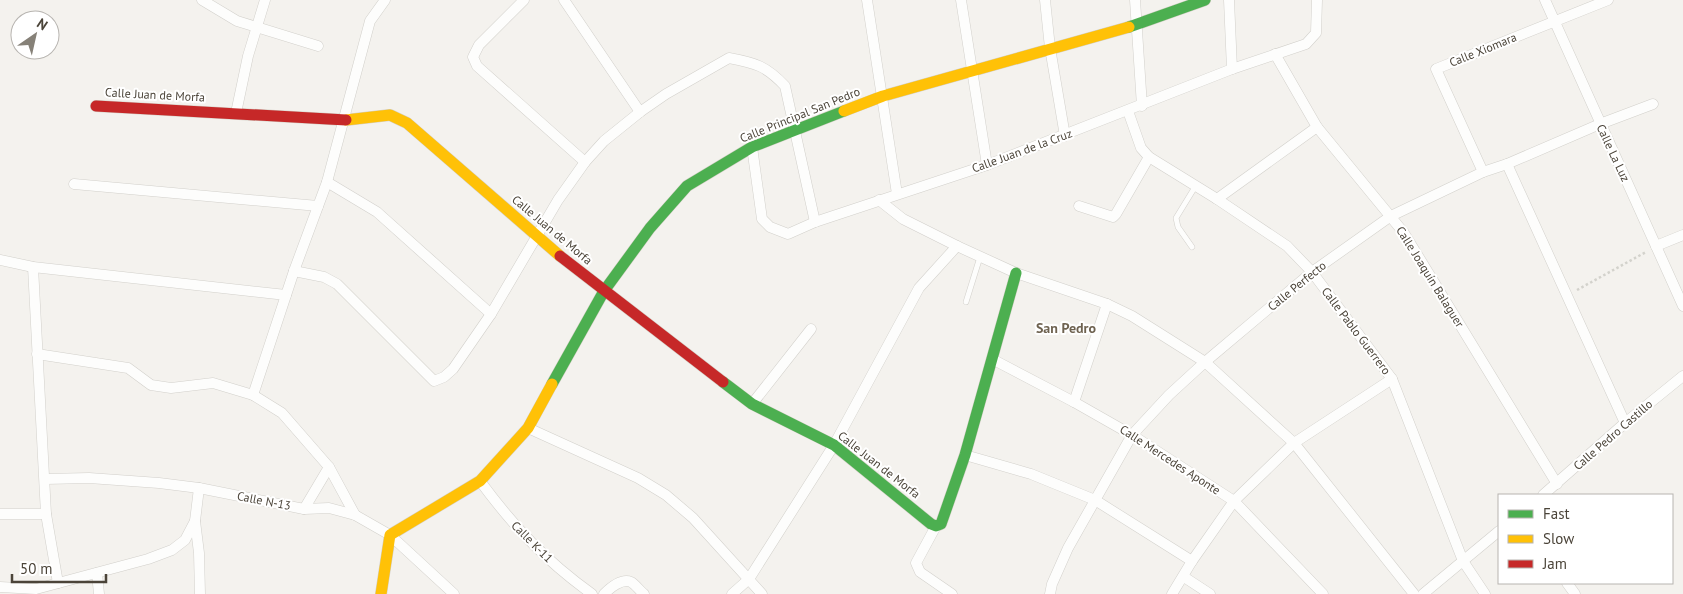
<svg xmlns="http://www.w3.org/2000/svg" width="1683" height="594" font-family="'PT Sans',sans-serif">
<rect width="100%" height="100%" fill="#f4f2ee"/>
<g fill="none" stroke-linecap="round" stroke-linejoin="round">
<g stroke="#d2d0cb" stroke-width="6">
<g id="lane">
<polyline points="1192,247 1178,227 1176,218 1195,187"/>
<polyline points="966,302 980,257"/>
</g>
</g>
<g stroke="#d2d0cb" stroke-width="11">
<g id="street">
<polyline points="202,0 237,21 318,46"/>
<polyline points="524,0 479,45 473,57 477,66 585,162"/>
<polyline points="564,0 640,112"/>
<polyline points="867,0 897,194"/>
<polyline points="961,0 987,165"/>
<polyline points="1045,0 1050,48 1065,136"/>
<polyline points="1135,0 1142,106"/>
<polyline points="1229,0 1232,69"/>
<polyline points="1545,0 1683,306"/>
<polyline points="1275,54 1317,127 1404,233 1557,484"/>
<polyline points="1128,111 1141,148 1149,157 1217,199 1287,246 1312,272 1392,379 1463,561 1485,594"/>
<polyline points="236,113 248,56 265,0"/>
<polyline points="752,147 762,219 770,227 788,234 815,222 987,165 1232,69 1306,44 1316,33 1317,0"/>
<polyline points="1507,164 1625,423"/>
<polyline points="1483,172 1436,69 1608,0"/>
<polyline points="327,182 377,212 491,314"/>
<polyline points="74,184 318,206"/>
<polyline points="1217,199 1317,127"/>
<polyline points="879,200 903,219 957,246 1016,273 1107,304 1132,316 1205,362 1294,443 1414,594"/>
<polyline points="1079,206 1113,217 1116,214 1149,157"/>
<polyline points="1656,246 1683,235"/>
<polyline points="0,260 33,267 286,295"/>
<polyline points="33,267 46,514 58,583"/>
<path d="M 294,271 L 324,277 L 337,284 L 434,381 L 444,377 L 453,369 L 491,314 L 558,200 L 585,162 L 604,141 L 640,112 L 666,94 L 729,58 C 756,63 766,66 785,86 L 815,222"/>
<polyline points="37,354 128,368 151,385 171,388 213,383 253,395 282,413 329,467 355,515"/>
<polyline points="992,359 1074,402 1132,435 1234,501 1323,594"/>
<polyline points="253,395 294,271 327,182 370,21 385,0"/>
<polyline points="1074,402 1107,304"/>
<polyline points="752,404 811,329"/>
<polyline points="528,428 638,478 666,495 693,518 762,594"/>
<polyline points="965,455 1031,474 1095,500 1192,561"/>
<polyline points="45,479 89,478 159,483 199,488 304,509 329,508 355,515 390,535 454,594"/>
<path d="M 480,481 C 514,527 546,561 592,594"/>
<polyline points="199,488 195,521 199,553 200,594"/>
<polyline points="1543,495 1625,423 1683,376"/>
<polyline points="304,509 329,467"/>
<polyline points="0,514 46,514"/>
<polyline points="936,526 916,563 920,572 952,594"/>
<polyline points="97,573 99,594"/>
<polyline points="1184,577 1210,594"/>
<polyline points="1567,583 1575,594"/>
<polyline points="0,587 36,589 148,559 172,550 185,540 195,521"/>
<path d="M 604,594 C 610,588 622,578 631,582 C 635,584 640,591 644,594"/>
<polyline points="732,594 749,579 834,445 919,288 957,246"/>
<polyline points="1050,594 1052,584 1068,548 1132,435 1169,395 1205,362 1312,272 1391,216 1483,172 1507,164 1600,124 1653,104"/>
<polyline points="1172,594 1192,561 1234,501 1294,443 1392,379"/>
<polyline points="1423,594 1499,531"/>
</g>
</g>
<g stroke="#d3cfc5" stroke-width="12">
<g id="fast">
<polyline points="1129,27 1205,0"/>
<polyline points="723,382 752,404 834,445 931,524 936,526 941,524 965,455 1016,273"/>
<polyline points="552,384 604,291 650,228 687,186 752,147 844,111"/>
</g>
</g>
<g stroke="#d3cfc5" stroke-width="12">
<g id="slow">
<polyline points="844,111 883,96 1129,27"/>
<polyline points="346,120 390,115 407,123 560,256"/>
<polyline points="381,594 390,535 480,481 528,428 552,384"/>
</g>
</g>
<g stroke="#d3cfc5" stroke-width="12">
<g id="jam">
<polyline points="96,106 346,120"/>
<polyline points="560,256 723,382"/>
</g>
</g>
<polyline stroke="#d3d2cc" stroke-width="2.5" stroke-dasharray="2.5 2.5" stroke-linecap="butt" points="1577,290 1646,252"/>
<use href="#lane" stroke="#fdfdfc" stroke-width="5"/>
<use href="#street" stroke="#fdfdfc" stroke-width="10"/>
<use href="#fast" stroke="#4caf50" stroke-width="11"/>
<use href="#slow" stroke="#ffc107" stroke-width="11"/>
<use href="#jam" stroke="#c62828" stroke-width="11"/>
</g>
<g text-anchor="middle" stroke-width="4" stroke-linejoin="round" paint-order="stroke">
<g font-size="12" fill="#4b4439" stroke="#fff">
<text transform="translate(1483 50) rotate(-22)" y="4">Calle Xiomara</text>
<text transform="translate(155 95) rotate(3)" y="4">Calle Juan de Morfa</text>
<text transform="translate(800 115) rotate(-22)" y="4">Calle Principal San Pedro</text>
<text transform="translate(1022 151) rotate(-20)" y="4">Calle Juan de la Cruz</text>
<text transform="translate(1613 153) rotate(65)" y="4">Calle La Luz</text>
<text transform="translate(552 230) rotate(40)" y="4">Calle Juan de Morfa</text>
<text transform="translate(1430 277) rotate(58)" y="4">Calle Joaquín Balaguer</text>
<text transform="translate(1297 286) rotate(-39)" y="4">Calle Perfecto</text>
<text transform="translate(1356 331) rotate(53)" y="4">Calle Pablo Guerrero</text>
<text transform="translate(1613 435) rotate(-41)" y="4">Calle Pedro Castillo</text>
<text transform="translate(1170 460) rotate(33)" y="4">Calle Mercedes Aponte</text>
<text transform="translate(879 465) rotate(38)" y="4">Calle Juan de Morfa</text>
<text transform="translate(264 501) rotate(11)" y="4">Calle N-13</text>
<text transform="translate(532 542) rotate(45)" y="4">Calle K-11</text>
</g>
<g font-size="14" font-weight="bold" fill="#6e6250" stroke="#fff">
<text x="1066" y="333">San Pedro</text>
</g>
</g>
<rect x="1498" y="494" width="175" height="90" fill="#ffffff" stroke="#b7b4b0"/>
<rect x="1508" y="510" width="25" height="8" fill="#4caf50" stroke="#b7b4b0"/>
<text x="1543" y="519" font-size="15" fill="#4b4439">Fast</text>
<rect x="1508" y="535" width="25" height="8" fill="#ffc107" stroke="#b7b4b0"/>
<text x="1543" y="544" font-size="15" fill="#4b4439">Slow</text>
<rect x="1508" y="560" width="25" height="8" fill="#c62828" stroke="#b7b4b0"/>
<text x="1543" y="569" font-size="15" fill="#4b4439">Jam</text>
<g transform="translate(35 35) rotate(34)"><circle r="24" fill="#ffffff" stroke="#b7b4b0"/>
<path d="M0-4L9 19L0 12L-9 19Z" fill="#868178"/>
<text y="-8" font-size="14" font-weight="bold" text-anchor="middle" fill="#4b4439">N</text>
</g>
<path d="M12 574v8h94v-8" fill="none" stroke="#4b4439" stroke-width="2.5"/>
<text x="20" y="574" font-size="15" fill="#4b4439" stroke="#ffffff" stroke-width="4" paint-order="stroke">50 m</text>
</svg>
